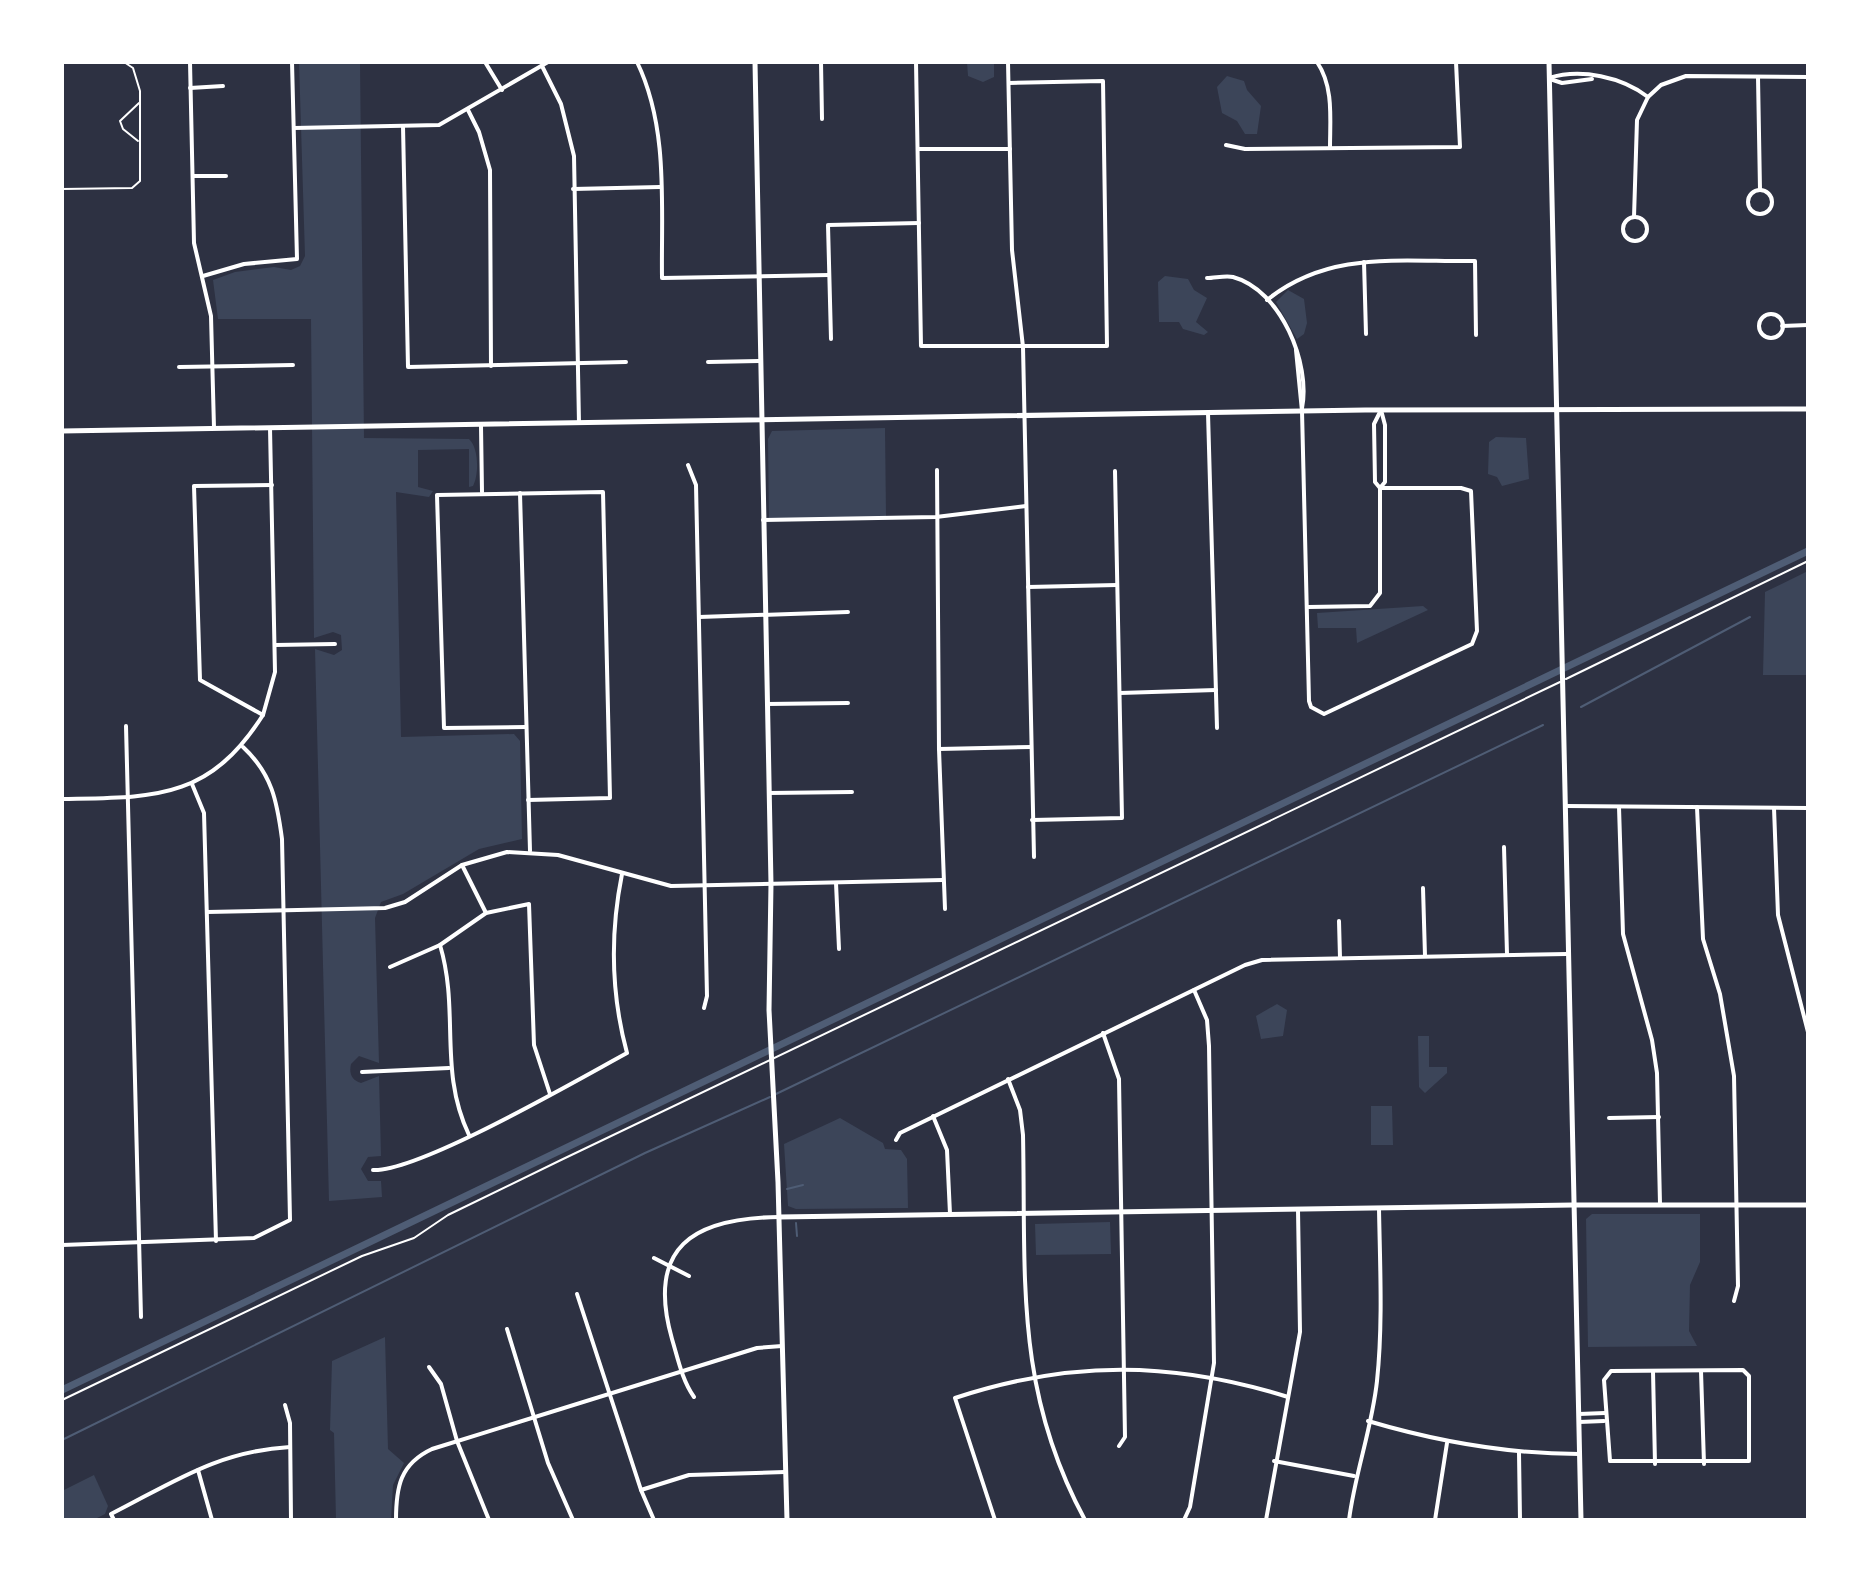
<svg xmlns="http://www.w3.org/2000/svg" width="1870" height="1582" font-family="'Roboto Condensed',sans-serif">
<rect width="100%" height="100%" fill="#2d3142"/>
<g fill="#3c4559">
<path d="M 299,62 L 360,62 L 364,438 L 469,439 C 479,448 479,475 473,486 L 469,487 L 469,449 L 418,450 L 418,487 L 433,491 L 429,497 L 396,492 L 401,737 L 514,734 L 520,741 L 522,839 L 479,849 L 403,894 L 381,902 L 375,918 L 379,1063 L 359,1056 L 351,1064 C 349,1073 351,1080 361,1083 L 379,1076 L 381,1156 L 368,1157 L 361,1169 L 368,1181 L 381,1181 L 382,1197 L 329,1201 L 315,649 L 334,655 L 342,650 L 341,635 L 333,632 L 314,638 L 311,319 L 218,319 L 213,280 L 235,272 L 274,267 L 291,270 L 300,266 L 305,256 Z"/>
<polygon points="967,62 994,62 994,77 983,82 968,76"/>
<polygon points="1227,76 1244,81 1247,90 1261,106 1257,134 1245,134 1237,121 1222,113 1217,87"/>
<polygon points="1165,276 1188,279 1194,290 1207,298 1196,322 1208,332 1204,335 1183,329 1179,322 1159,322 1158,282"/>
<polygon points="1288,290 1304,299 1307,323 1304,334 1297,339 1276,302"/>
<polygon points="885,428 886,516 769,519 768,439 772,431"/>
<polygon points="1496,437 1526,438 1529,479 1502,486 1497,477 1488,474 1489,442"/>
<polygon points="1808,571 1808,675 1763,675 1765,592"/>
<polygon points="1423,606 1428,610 1357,643 1356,628 1318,628 1317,613"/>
<polygon points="1277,1004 1287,1010 1283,1036 1261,1039 1256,1016"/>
<polygon points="1418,1036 1429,1036 1429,1067 1447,1067 1447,1073 1425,1093 1419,1087"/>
<polygon points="1371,1106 1392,1106 1393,1145 1371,1145"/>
<polygon points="840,1118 883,1143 885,1149 901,1150 907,1159 908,1208 796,1209 788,1206 784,1144"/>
<polygon points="1592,1214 1700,1214 1700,1262 1690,1285 1689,1331 1697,1346 1588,1347 1586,1219"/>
<polygon points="1110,1222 1111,1254 1036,1255 1035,1224"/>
<polygon points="385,1337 388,1449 404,1463 393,1485 391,1520 336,1520 334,1433 330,1430 332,1361"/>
<polygon points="94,1475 108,1506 105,1514 93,1520 62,1520 62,1491"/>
</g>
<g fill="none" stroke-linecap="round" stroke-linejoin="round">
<g stroke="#4f5d75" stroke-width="2">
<polyline points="1581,707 1750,617"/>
<polyline points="776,1094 1543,725"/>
<polyline points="787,1189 803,1185"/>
<polyline points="796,1223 797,1236"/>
<polyline points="62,1440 645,1153 770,1097"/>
</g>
<polyline stroke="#4f5d75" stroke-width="7" points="62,1390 1808,551"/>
<g stroke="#fff" stroke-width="2">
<polyline points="138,141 123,129 120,121 139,103"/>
<polyline points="62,189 132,188 140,181 140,91 133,68 124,62 115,62"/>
<polyline points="1566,679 1808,561"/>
<polyline points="62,1400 362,1256 414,1238 448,1215 561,1160 1560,682"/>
</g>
<g stroke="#fff" stroke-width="4">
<polyline points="190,62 194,243 211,316 214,428"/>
<polyline points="485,62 502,90"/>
<path d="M 637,62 C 669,128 661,207 662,278 L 829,275"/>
<polyline points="821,62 822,119"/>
<polyline points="916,62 921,346 1107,346 1103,81 1009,83"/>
<polyline points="1008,62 1012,250 1023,347 1034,857"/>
<path d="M 1317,62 C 1334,87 1330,119 1330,148"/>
<polyline points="542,66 561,104 574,156 579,423"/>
<polyline points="1758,77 1760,190"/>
<path d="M 1549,78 C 1581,68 1622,77 1648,97"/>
<polyline points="1550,79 1562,83 1592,79"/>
<polyline points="190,88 223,86"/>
<polyline points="468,110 479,132 490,170 491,366"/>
<polyline points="403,126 408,367 626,362"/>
<polyline points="294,128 439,125 548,62"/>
<polyline points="1226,145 1245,149 1460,147 1456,62"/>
<polyline points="918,149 1010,149"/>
<polyline points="193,176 226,176"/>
<polyline points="573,189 660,187"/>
<circle cx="1760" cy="202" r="12"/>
<circle cx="1635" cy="229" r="12"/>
<polyline points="1634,217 1637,120 1648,97 1661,85 1686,76 1808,77"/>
<polyline points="1364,262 1366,334"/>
<polyline points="203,276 244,264 297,259 292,62"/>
<path d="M 1207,278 C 1215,278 1226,275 1233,277 C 1281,290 1311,364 1302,408"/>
<path d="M 1267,300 C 1329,250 1400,262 1475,261 L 1476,335"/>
<circle cx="1771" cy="326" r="12"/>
<polyline points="1782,326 1808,325"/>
<polyline points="831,339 828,225 919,223"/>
<polyline points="1296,350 1302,411 1309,701 1311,707 1324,714 1472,644 1477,631 1471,491 1461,488 1380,488"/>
<polyline points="708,362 759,361"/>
<polyline points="179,367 293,365"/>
<polyline points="1208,413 1217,728"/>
<polyline points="481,426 482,492"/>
<polyline points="688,465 696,485 707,996 704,1008"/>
<polyline points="937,470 939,749 945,909"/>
<polyline points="1380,488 1385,482 1385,425 1381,410"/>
<polyline points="520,493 530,851"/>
<polyline points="763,520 936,517 1026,506"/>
<polyline points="1028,587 1117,585"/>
<polyline points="1308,607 1370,606 1380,593 1380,488 1375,482 1374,424 1381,410"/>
<polyline points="699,617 848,612"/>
<polyline points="275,645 335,644"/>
<polyline points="1120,693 1216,690"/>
<polyline points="767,704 848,703"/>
<polyline points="263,715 275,672 270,428"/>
<polyline points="126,726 141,1317"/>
<polyline points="526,727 444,728 437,495 603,492 610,798 528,800"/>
<polyline points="939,749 1031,747"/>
<polyline points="192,784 204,813 216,1241"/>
<polyline points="769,793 852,792"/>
<path d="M 62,799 C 154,797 208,801 263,715 L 200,680 L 194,486 L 272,485"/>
<polyline points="1566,806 1808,808"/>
<polyline points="1619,807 1623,934 1652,1040 1657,1073 1660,1204"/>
<polyline points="1697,807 1703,939 1720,994 1734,1076 1738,1286 1734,1301"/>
<polyline points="1774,808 1778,915 1808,1032"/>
<polyline points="1032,820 1122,818 1115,471"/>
<polyline points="1504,847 1507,954"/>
<polyline points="462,865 486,913"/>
<polyline points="836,883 839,949"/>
<polyline points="1423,888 1425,956"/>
<polyline points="207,912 385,908 405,902 462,865 507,852 558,855 671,886 943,880"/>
<polyline points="1339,921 1340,958"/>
<path d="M 440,945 C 460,1012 438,1070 469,1135"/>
<polyline points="390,967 440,945 486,913 529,904 534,1045 550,1094"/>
<polyline points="1103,1033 1119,1079 1125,1437 1119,1446"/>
<polyline points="362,1072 449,1068"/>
<path d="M 1008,1079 L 1020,1110 L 1023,1135 C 1026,1277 1014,1389 1085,1520"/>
<polyline points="933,1116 947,1150 950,1214"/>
<polyline points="1609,1118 1659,1117"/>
<polyline points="896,1140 900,1133 1245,965 1262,960 1567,954"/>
<path d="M 373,1170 C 419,1172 579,1079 627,1053 C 611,994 610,934 622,874"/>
<path d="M 62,1245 L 254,1238 L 290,1220 L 282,839 C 277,801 272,774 243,747"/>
<polyline points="654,1258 689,1276"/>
<polyline points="577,1294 641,1490 654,1520"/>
<polyline points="507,1329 548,1463 573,1520"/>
<polyline points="429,1367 441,1384 457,1441 489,1520"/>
<polygon points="1743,1370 1749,1376 1749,1461 1610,1461 1604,1380 1611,1371"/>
<polyline points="1653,1371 1655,1464"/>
<polyline points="1701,1371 1704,1464"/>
<path d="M 694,1397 C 682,1380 678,1359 672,1339 C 646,1247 693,1218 779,1217"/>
<polyline points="285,1405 290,1423 291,1520"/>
<polyline points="1579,1414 1605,1413"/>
<path d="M 1368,1421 C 1439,1442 1506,1454 1579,1454"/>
<polyline points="1579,1422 1604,1421"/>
<polyline points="1519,1453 1520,1520"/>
<polyline points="1274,1461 1354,1476"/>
<polyline points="198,1470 212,1520"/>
<polyline points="641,1490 689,1475 785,1472"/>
<path d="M 114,1520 L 111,1514 C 174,1482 218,1451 290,1447"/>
<path d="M 396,1520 C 396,1487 400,1464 432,1449 L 757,1348 L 782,1346"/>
<path d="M 995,1520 L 955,1398 C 1070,1360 1173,1361 1288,1397"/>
<polyline points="1184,1520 1190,1507 1214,1363 1209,1046 1207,1020 1194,990"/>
<polyline points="1266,1520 1300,1332 1298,1210"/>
<path d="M 1349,1520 C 1355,1473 1372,1428 1377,1381 C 1383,1324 1380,1266 1379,1209"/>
<polyline points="1435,1520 1447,1443"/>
</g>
<g stroke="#fff" stroke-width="5">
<polyline points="755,62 771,884 769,1010 778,1182 787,1520"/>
<polyline points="779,1217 1573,1205 1808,1205"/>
</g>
<g stroke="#fff" stroke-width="5">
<polyline points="1549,62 1581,1520"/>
<polyline points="62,431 1365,410 1808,409"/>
</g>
</g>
<rect width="1870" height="1582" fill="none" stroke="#ffffff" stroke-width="128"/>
</svg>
